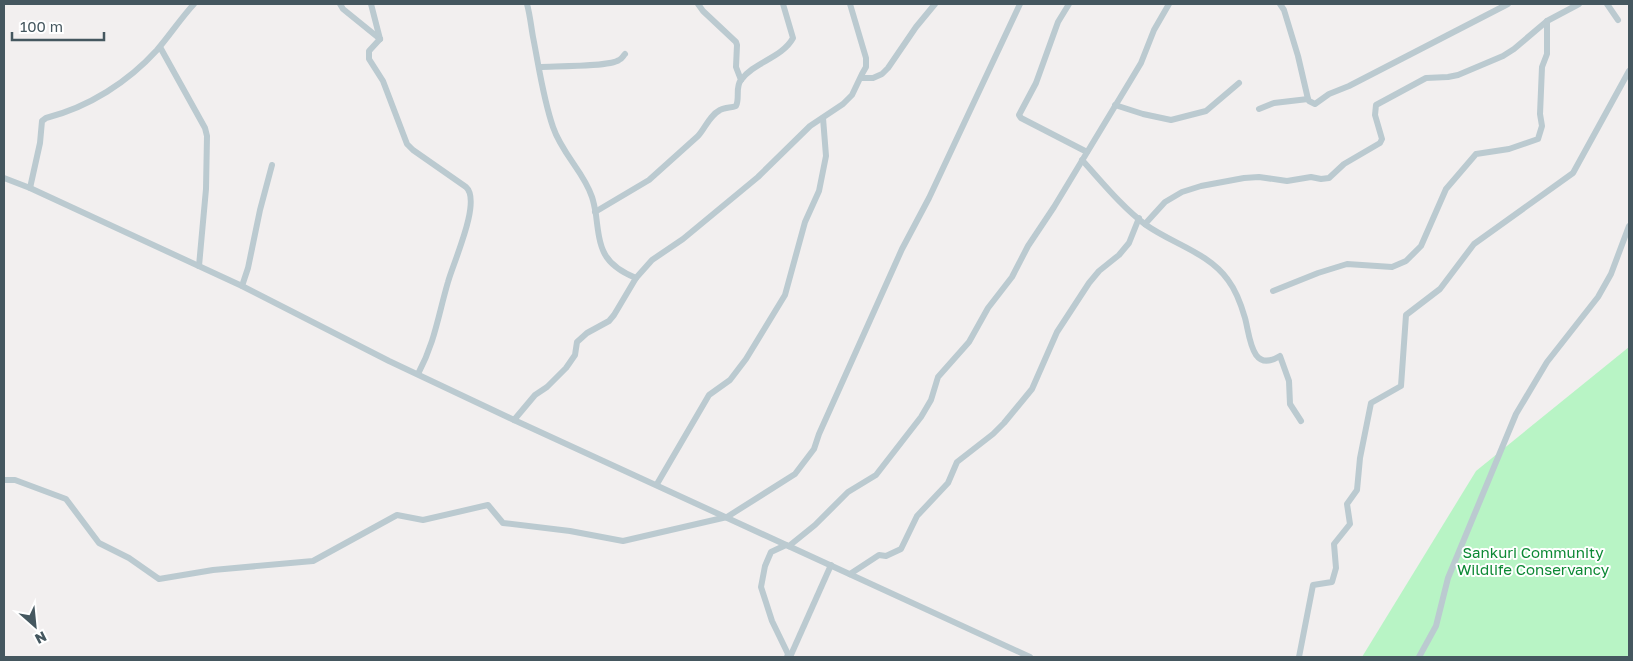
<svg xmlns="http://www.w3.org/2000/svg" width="1633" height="661" font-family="'Golos Text',sans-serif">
<rect width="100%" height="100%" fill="#f2efef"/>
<polygon fill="#b8f4c5" points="1629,347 1629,657 1362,657 1476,471"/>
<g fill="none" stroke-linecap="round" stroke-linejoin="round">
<g stroke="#bbcad0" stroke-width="6">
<polyline points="340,4 343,9 380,39"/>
<polyline points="371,4 380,39"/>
<path d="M 527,4 C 530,15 531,26 533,37 C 539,67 543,98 553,127 C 562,154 584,172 592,197 C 594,203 595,209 596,215 C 600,249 602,264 636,278"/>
<polyline points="698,4 703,11 736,42 737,45 736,67 741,80"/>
<polyline points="1069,4 1058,22 1036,83 1019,115 1021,118 1087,152"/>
<polyline points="1280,4 1284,10 1298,56 1308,99 1309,101 1315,104 1329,94 1349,86 1508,4"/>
<polyline points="1607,4 1618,20"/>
<path d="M 380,39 L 369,51 L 369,59 L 383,81 L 407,144 L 413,150 L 466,187 C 482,201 453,263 448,282 C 438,316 435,342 418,374"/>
<polyline points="160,47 205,128 207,136 206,189 199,266"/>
<path d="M 539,67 C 554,66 609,67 619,60 C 622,59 623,56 625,54"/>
<polyline points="861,78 873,78 882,74 888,68 916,27 935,4"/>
<polyline points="1115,105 1143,114 1171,120 1206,111 1239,83"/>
<polyline points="1259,109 1274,103 1308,99"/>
<path d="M 1082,160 C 1102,182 1122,207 1146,225 C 1173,244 1209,253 1228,280 C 1237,292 1241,304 1245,318 C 1250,336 1251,374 1280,356 L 1289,381 L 1290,404 L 1301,421"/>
<polyline points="4,178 30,188 242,286 389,361 514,420 1030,657"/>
<path d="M 30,188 L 40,143 L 42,121 L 46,118 C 89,107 128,82 157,50 C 170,35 181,18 194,4"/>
<path d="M 595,212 L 649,180 L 698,136 C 706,127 709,116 720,110 C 725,107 731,108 736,106 C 740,98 735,87 741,80 C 754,62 782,58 793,38 L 783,4"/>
<polyline points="1145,224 1165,202 1182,192 1201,186 1244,178 1259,177 1287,181 1311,177 1321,179 1329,178 1344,164 1380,143 1382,139 1375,115 1376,105 1426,78 1448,77 1458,75 1503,56 1514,49 1547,21 1579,4"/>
<polyline points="242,286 248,268 260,210 272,165"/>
<polyline points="1273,291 1318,273 1347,264 1392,267 1406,261 1421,246 1446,189 1476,154 1509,149 1538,139 1542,126 1540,114 1542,67 1547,54 1547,21"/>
<polyline points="514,420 535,395 547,387 566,368 575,355 577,342 587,333 609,321 614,315 636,278 652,260 683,239 758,177 810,126 843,104 852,95 862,74 866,67 866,58 850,4"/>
<polyline points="4,480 15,480 66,499 99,543 129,558 159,579 213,570 313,561 397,515 423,520 488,505 503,523 570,531 623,541 727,517 795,474 814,449 819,434 902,249 929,198 1020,4"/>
<polyline points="657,484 709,395 730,380 746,359 785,295 805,222 819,191 826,156 823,118"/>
<polyline points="786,545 771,552 765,566 761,587 772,621 788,654 787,657"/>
<polyline points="789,546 815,525 848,492 876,475 921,417 931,400 938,377 969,342 988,308 1012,277 1028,246 1054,207 1132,78 1141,63 1154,30 1169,4"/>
<polyline points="850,574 879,555 886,556 901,549 917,516 948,483 957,462 993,434 1004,423 1032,389 1057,332 1089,283 1099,271 1119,255 1129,243 1139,218"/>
<polyline points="790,657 831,565"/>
<polyline points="1299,657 1313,585 1332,582 1336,568 1334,544 1350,524 1347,504 1357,490 1360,458 1371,403 1401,386 1406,315 1440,289 1474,244 1573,173 1629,71"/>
<polyline points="1419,657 1436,626 1448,578 1516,414 1547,362 1598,297 1611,274 1629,226"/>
</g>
</g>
<g text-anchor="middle" stroke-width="4" stroke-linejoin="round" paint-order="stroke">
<g font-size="15" fill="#0c8934" stroke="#fff">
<text x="1533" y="558">Sankuri Community<tspan x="1533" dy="17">Wildlife Conservancy</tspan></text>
</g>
</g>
<rect width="1633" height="661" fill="none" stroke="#45575f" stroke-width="10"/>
<g transform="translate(35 626) rotate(153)" stroke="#ffffff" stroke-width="4" paint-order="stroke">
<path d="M0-4L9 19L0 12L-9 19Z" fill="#45575f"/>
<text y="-8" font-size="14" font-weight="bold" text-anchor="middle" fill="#45575f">N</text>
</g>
<path d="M12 32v8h92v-8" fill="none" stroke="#45575f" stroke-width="2.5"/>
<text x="20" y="32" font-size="15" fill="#45575f" stroke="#ffffff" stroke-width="4" paint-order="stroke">100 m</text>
</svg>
